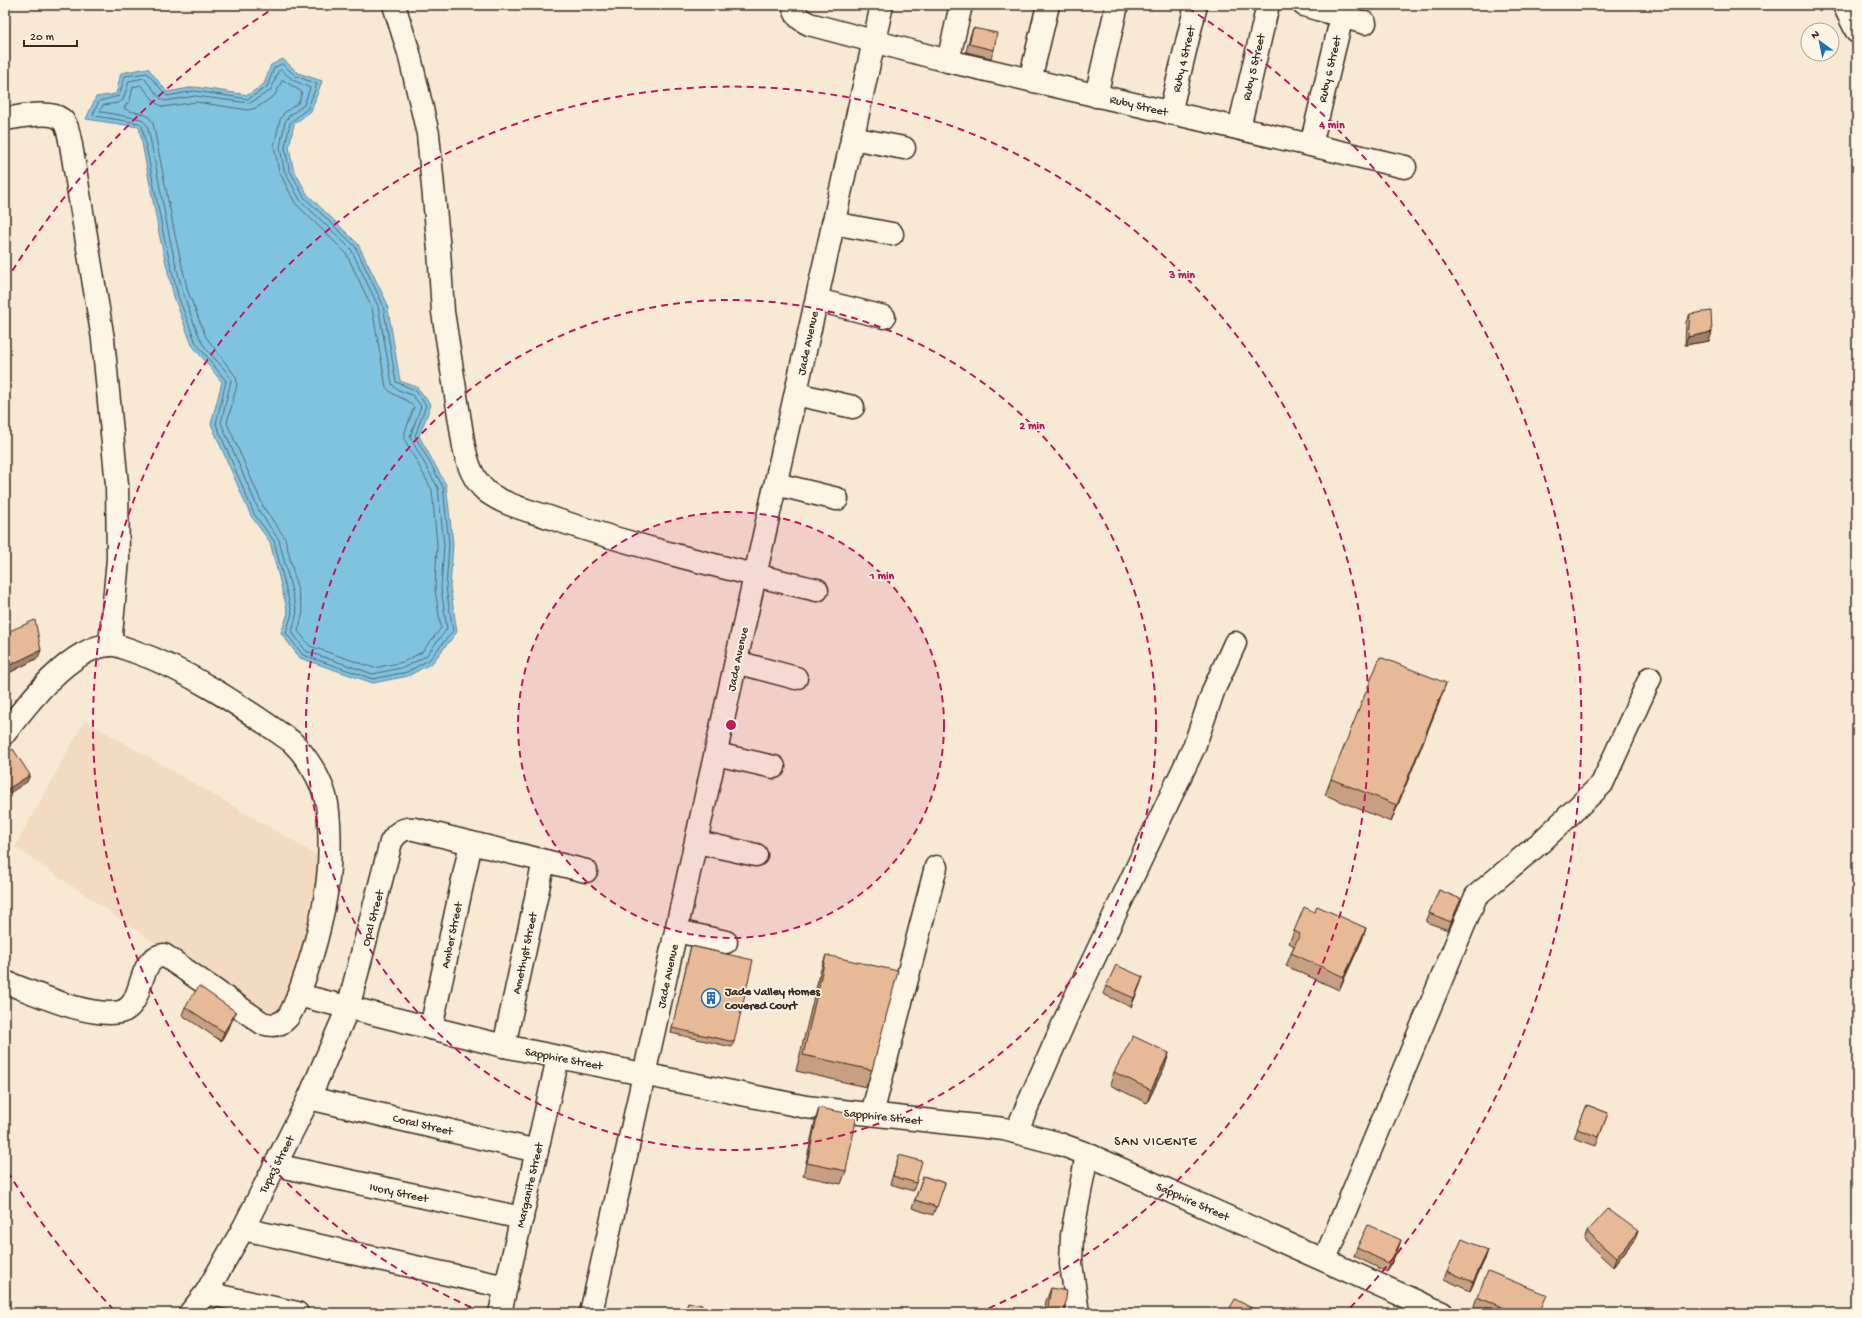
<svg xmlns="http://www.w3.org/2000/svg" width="1862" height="1318" font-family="'Gochi Hand',sans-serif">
<rect width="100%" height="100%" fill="#f8e9d5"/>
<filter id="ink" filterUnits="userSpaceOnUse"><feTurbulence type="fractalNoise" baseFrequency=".025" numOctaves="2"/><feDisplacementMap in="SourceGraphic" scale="8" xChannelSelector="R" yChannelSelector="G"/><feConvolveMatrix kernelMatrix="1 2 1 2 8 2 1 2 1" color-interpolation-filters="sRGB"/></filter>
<g filter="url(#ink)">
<polygon fill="#f3dbc2" points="85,720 324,859 316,914 286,1008 266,1019 15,847"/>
<polygon fill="#80c3e1" stroke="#648693" points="283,59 298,73 322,81 311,111 294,124 289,147 293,168 307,194 358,244 387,303 400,381 417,387 431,405 419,436 446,485 453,544 450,587 457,632 432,663 408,676 373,683 300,658 281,633 288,613 270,542 251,516 211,424 222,382 192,345 174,297 160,238 139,127 86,119 96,97 116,94 121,73 148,68 167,92 195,87 248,95 264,84 271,65"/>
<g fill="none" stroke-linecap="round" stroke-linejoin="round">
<g stroke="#57676c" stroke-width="1">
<polygon points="282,64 296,76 317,84 308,108 290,123 285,147 289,169 304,197 355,246 383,305 396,382 415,390 426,405 415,436 443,487 449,544 446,588 453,631 429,660 407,672 373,679 303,655 286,633 292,613 274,541 254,514 216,424 226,381 196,343 178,296 164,237 142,126 139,123 95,116 93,115 99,101 119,96 125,76 147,73 167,96 195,91 248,99 267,87 274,68"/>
<path d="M 281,70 L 293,80 L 310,88 L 304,105 L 289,116 L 285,122 L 280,147 L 284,170 L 300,200 L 351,249 L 378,306 L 392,384 L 396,389 L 412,395 L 421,406 L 410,437 L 438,488 L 444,545 L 441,588 L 447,629 L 426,656 L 405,667 L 373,674 L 306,651 L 292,632 L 297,612 L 279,540 L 259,511 L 221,423 L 231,380 C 224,364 206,354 200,338 C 170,271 164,196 147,125 L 141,119 L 102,112 L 100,111 L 103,105 L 118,103 L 123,100 L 129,81 L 144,78 L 160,98 L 165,101 L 195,96 L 250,103 L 271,90 L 278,72 Z"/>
<path d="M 283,80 L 302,92 L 299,102 L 284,113 L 280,120 L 274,146 L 279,171 L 295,203 L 346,253 L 372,308 L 386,387 C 393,398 405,396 414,407 L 405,432 L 405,440 L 432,490 L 437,545 L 435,589 L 441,628 L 422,652 L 403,662 L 374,668 L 310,646 L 298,631 L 303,612 L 285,538 L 264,508 L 227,423 L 237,385 L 236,377 L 206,337 L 188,292 L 175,235 L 153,123 C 146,109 133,115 124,108 L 130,100 L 133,87 L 141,85 L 156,103 L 163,107 L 196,102 L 248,110 L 256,108 L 274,96 Z"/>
</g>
<g stroke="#3b2a1e" stroke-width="25">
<g id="minor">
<path d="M 394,5 L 409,53 L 428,134 L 439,250 L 443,312 L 464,447 C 468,465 473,480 487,492 C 506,506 532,511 554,519 C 640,548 729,569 817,590"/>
<path d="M 793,5 C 796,16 799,19 809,24 L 948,61 L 1405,167"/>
<polyline points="1304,5 1365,23"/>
<polyline points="1844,5 1857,32"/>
<polyline points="948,61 961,5"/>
<polyline points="1030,80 1048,5"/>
<polyline points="1096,96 1117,5"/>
<polyline points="1170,113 1196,5"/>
<path d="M 5,119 C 19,117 50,110 61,119 C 68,124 69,136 71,145 L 103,339 L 117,485 L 118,559 L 110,645"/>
<polyline points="1239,128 1268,5"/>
<polyline points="852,138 904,148"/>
<polyline points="1311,145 1342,16"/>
<polyline points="833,223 892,234"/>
<polyline points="817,300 884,317"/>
<polyline points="796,394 853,407"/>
<polyline points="776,484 837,499"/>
<polyline points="736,662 796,678"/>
<path d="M 5,733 C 27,704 70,647 110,645 C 117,644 126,649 133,651 C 191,671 242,707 291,741 C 307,756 323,782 327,804 C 330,824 330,846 329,867 C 326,909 315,949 301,988 C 297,997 294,1010 287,1018 C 280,1026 271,1026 262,1023 L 164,955 C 135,958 146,1006 120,1012 C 88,1018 35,993 5,982"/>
<polyline points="716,754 774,767"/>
<polyline points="697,842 756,855"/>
<polyline points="677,931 726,942"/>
<polyline points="298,995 504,1046 806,1107 1004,1129 1057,1143 1087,1154 1442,1313"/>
<polyline points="431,1028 471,843"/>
<polyline points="504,1046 544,861"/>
<polyline points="309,1098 537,1151"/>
<polyline points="872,1114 936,867"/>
<polyline points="1016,1132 1069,1011 1194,747 1214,689 1235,643"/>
<polyline points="275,1165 522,1218"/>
<polyline points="243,1229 506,1287"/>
<polyline points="1325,1259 1476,896 1541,842 1602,784 1650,678"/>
<polyline points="206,1293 297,1313"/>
<path d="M 190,1313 L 206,1293 L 243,1229 L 309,1098 L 348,1008 L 391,842 C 397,832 403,828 414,829 L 586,871"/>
<polyline points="500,1313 558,1058"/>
<polyline points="591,1313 882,5"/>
<polyline points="1078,1313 1071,1264 1072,1235 1087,1154"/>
</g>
</g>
<use href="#minor" stroke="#fcf5e5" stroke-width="22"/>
</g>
<g fill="#c79f82" stroke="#3b2a1e">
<polygon points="973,28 994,50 991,58 966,52 970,36"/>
<polygon points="1690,314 1712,332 1709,341 1685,345 1686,322"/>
<polygon points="5,633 38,658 5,675"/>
<polygon points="1440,700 1391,822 1325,795 1331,779"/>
<polygon points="1439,890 1458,907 1448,930 1426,922"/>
<polygon points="1315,912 1366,928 1362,940 1339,990 1286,966 1294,946 1289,943 1294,931"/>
<polygon points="691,946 734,1042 732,1047 671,1033 690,950"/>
<polygon points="826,955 872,1070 866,1087 796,1071 820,972"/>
<polygon points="1140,985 1131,1007 1103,994 1106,986"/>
<polygon points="185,1007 232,1021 221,1041 182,1015"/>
<polygon points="1169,1053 1165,1066 1147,1103 1110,1085 1114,1072"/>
<polygon points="1587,1105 1608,1113 1596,1146 1574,1138"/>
<polygon points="819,1108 846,1171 841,1184 803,1176 815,1121"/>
<polygon points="899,1155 916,1183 913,1191 890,1184"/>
<polygon points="923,1176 945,1183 933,1215 912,1208"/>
<polygon points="1638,1231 1635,1239 1613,1267 1584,1240 1587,1232"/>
<polygon points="1401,1240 1398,1249 1387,1272 1354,1256 1357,1248"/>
<polygon points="1488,1250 1485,1259 1470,1291 1444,1279 1447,1271"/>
<polygon points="1051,1288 1064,1313 1044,1313 1046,1301"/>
<polygon points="1477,1297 1540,1313 1482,1313 1473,1309"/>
</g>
<g fill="#a2826a" stroke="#3b2a1e">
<polygon points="1712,332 1709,341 1685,345 1688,337"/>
<polygon points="41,650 38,658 5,675 8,666"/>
<polygon points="1446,683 1440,700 1391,822 1397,805"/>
<polygon points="30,775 27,782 5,796 5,791"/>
<polygon points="1366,928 1362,940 1339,990 1344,977"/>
<polygon points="1143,977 1140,985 1131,1007 1134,998"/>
<polygon points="236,1012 232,1021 221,1041 224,1032"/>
<polygon points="1169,1053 1165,1066 1147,1103 1151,1090"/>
<polygon points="1638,1231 1635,1239 1613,1267 1616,1258"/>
<polygon points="1401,1240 1398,1249 1387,1272 1390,1264"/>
<polygon points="1488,1250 1485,1259 1470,1291 1473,1282"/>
</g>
<g fill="#e7b997" stroke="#3b2a1e">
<polygon points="973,28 997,33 994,50 969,44"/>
<polygon points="1711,311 1712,332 1688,337 1690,314"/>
<polygon points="35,620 41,650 8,666 5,662 5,633"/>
<polygon points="1380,657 1446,683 1397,805 1331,779"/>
<polygon points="13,749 30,775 5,791 5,754"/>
<polygon points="1439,890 1461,899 1451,922 1429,913"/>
<polygon points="1317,906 1366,928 1344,977 1291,953 1300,934 1294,931 1304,907 1315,912"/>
<polygon points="691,946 753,960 734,1042 672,1028"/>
<polygon points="826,955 898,971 872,1070 803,1055"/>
<polygon points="1116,965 1143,977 1134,998 1106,986"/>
<polygon points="199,986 236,1012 224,1032 185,1007"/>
<polygon points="1133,1036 1169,1053 1151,1090 1114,1072"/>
<polygon points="1587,1105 1608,1113 1599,1137 1577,1129"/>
<polygon points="819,1108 857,1115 846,1171 807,1163"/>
<polygon points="899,1155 922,1161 916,1183 893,1176"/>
<polygon points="923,1176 945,1183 937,1207 915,1200"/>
<polygon points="1608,1209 1638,1231 1616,1258 1587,1232"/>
<polygon points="1368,1225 1401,1240 1390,1264 1357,1248"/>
<polygon points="1462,1239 1488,1250 1473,1282 1447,1271"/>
<polygon points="1488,1271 1547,1295 1539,1313 1517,1313 1477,1297"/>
<polygon points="1051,1288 1067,1291 1064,1313 1047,1313"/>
<polygon points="1235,1299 1261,1313 1227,1313"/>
<polygon points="688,1302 702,1305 700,1311 723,1313 685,1313"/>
</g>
</g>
<circle cx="731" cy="725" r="213" fill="#c2185b" fill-opacity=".12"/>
<g fill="none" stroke="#c2185b" stroke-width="2" stroke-dasharray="7 5">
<circle cx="731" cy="725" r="213"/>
<circle cx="731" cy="725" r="425"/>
<path d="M482 1312A638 638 0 1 1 980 1312"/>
<path d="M114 1310A850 850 0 0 1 6 1169M6 281A850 850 0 0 1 274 8M1188 8A850 850 0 0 1 1348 1310"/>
</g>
<defs>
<g id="building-ring" transform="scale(1)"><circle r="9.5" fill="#fcf5e5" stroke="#1f6fb2" stroke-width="1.5"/><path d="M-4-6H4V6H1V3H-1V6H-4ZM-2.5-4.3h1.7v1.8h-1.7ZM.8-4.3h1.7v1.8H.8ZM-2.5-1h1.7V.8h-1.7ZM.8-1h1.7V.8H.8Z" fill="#1f6fb2"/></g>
</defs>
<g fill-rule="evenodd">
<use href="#building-ring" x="711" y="998"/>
</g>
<g text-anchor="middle" stroke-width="3.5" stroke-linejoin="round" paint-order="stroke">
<g font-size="12" fill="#3b2a1e" stroke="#fcf5e5">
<text transform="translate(1183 59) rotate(-77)" y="4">Ruby 4 Street</text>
<text transform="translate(1253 67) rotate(-77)" y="4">Ruby 5 Street</text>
<text transform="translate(1329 69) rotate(-77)" y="4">Ruby 6 Street</text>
<text transform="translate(1139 105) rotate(13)" y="4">Ruby Street</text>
<text transform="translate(807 343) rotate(-78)" y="4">Jade Avenue</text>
<text transform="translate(737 659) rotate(-78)" y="4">Jade Avenue</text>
<text transform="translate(372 918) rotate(-75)" y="4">Opal Street</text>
<text transform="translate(451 935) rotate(-78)" y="4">Amber Street</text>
<text transform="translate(524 953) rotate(-78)" y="4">Amethyst Street</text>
<text transform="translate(667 976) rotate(-78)" y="4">Jade Avenue</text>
<text transform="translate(564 1058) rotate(11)" y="4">Sapphire Street</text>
<text transform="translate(883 1116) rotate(6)" y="4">Sapphire Street</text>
<text transform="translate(423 1124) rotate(13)" y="4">Coral Street</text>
<text transform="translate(276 1164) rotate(-63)" y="4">Tupaz Street</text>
<text transform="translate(529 1185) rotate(-77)" y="4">Marganite Street</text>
<text transform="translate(399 1192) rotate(12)" y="4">Ivory Street</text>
<text transform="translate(1193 1201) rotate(24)" y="4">Sapphire Street</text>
</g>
<g font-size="12" font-weight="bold" fill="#3b2a1e" stroke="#fcf5e5" text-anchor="start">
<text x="725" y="995">Jade Valley Homes<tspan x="725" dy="14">Covered Court</tspan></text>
</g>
<g font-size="13" letter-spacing="1" fill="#3b2a1e" stroke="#fcf5e5">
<text x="1156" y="1145">SAN VICENTE</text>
</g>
</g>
<circle cx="731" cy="725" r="6" fill="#c2185b" stroke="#fcf5e5" stroke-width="2"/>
<g font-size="12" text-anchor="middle" font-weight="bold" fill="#c2185b" stroke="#fcf5e5" stroke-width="3.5" stroke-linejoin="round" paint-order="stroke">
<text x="1332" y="128">4 min</text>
<text x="1182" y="278">3 min</text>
<text x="1032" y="429">2 min</text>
<text x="882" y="579">1 min</text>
</g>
<rect width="1862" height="1318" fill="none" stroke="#fcf5e5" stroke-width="20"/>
<rect x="10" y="10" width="1842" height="1298" fill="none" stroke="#3b2a1e" stroke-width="1.5" filter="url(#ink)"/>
<g transform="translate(1820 42) rotate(327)"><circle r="19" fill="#fcf5e5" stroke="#afa495"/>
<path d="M0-3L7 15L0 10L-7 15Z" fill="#1f6fb2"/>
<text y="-6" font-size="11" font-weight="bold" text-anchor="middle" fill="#3b2a1e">N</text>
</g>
<path d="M24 40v6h53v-6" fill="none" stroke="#3b2a1e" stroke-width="2"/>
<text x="30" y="40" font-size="12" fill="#3b2a1e" stroke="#fcf5e5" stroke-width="3" paint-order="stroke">20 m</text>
</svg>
